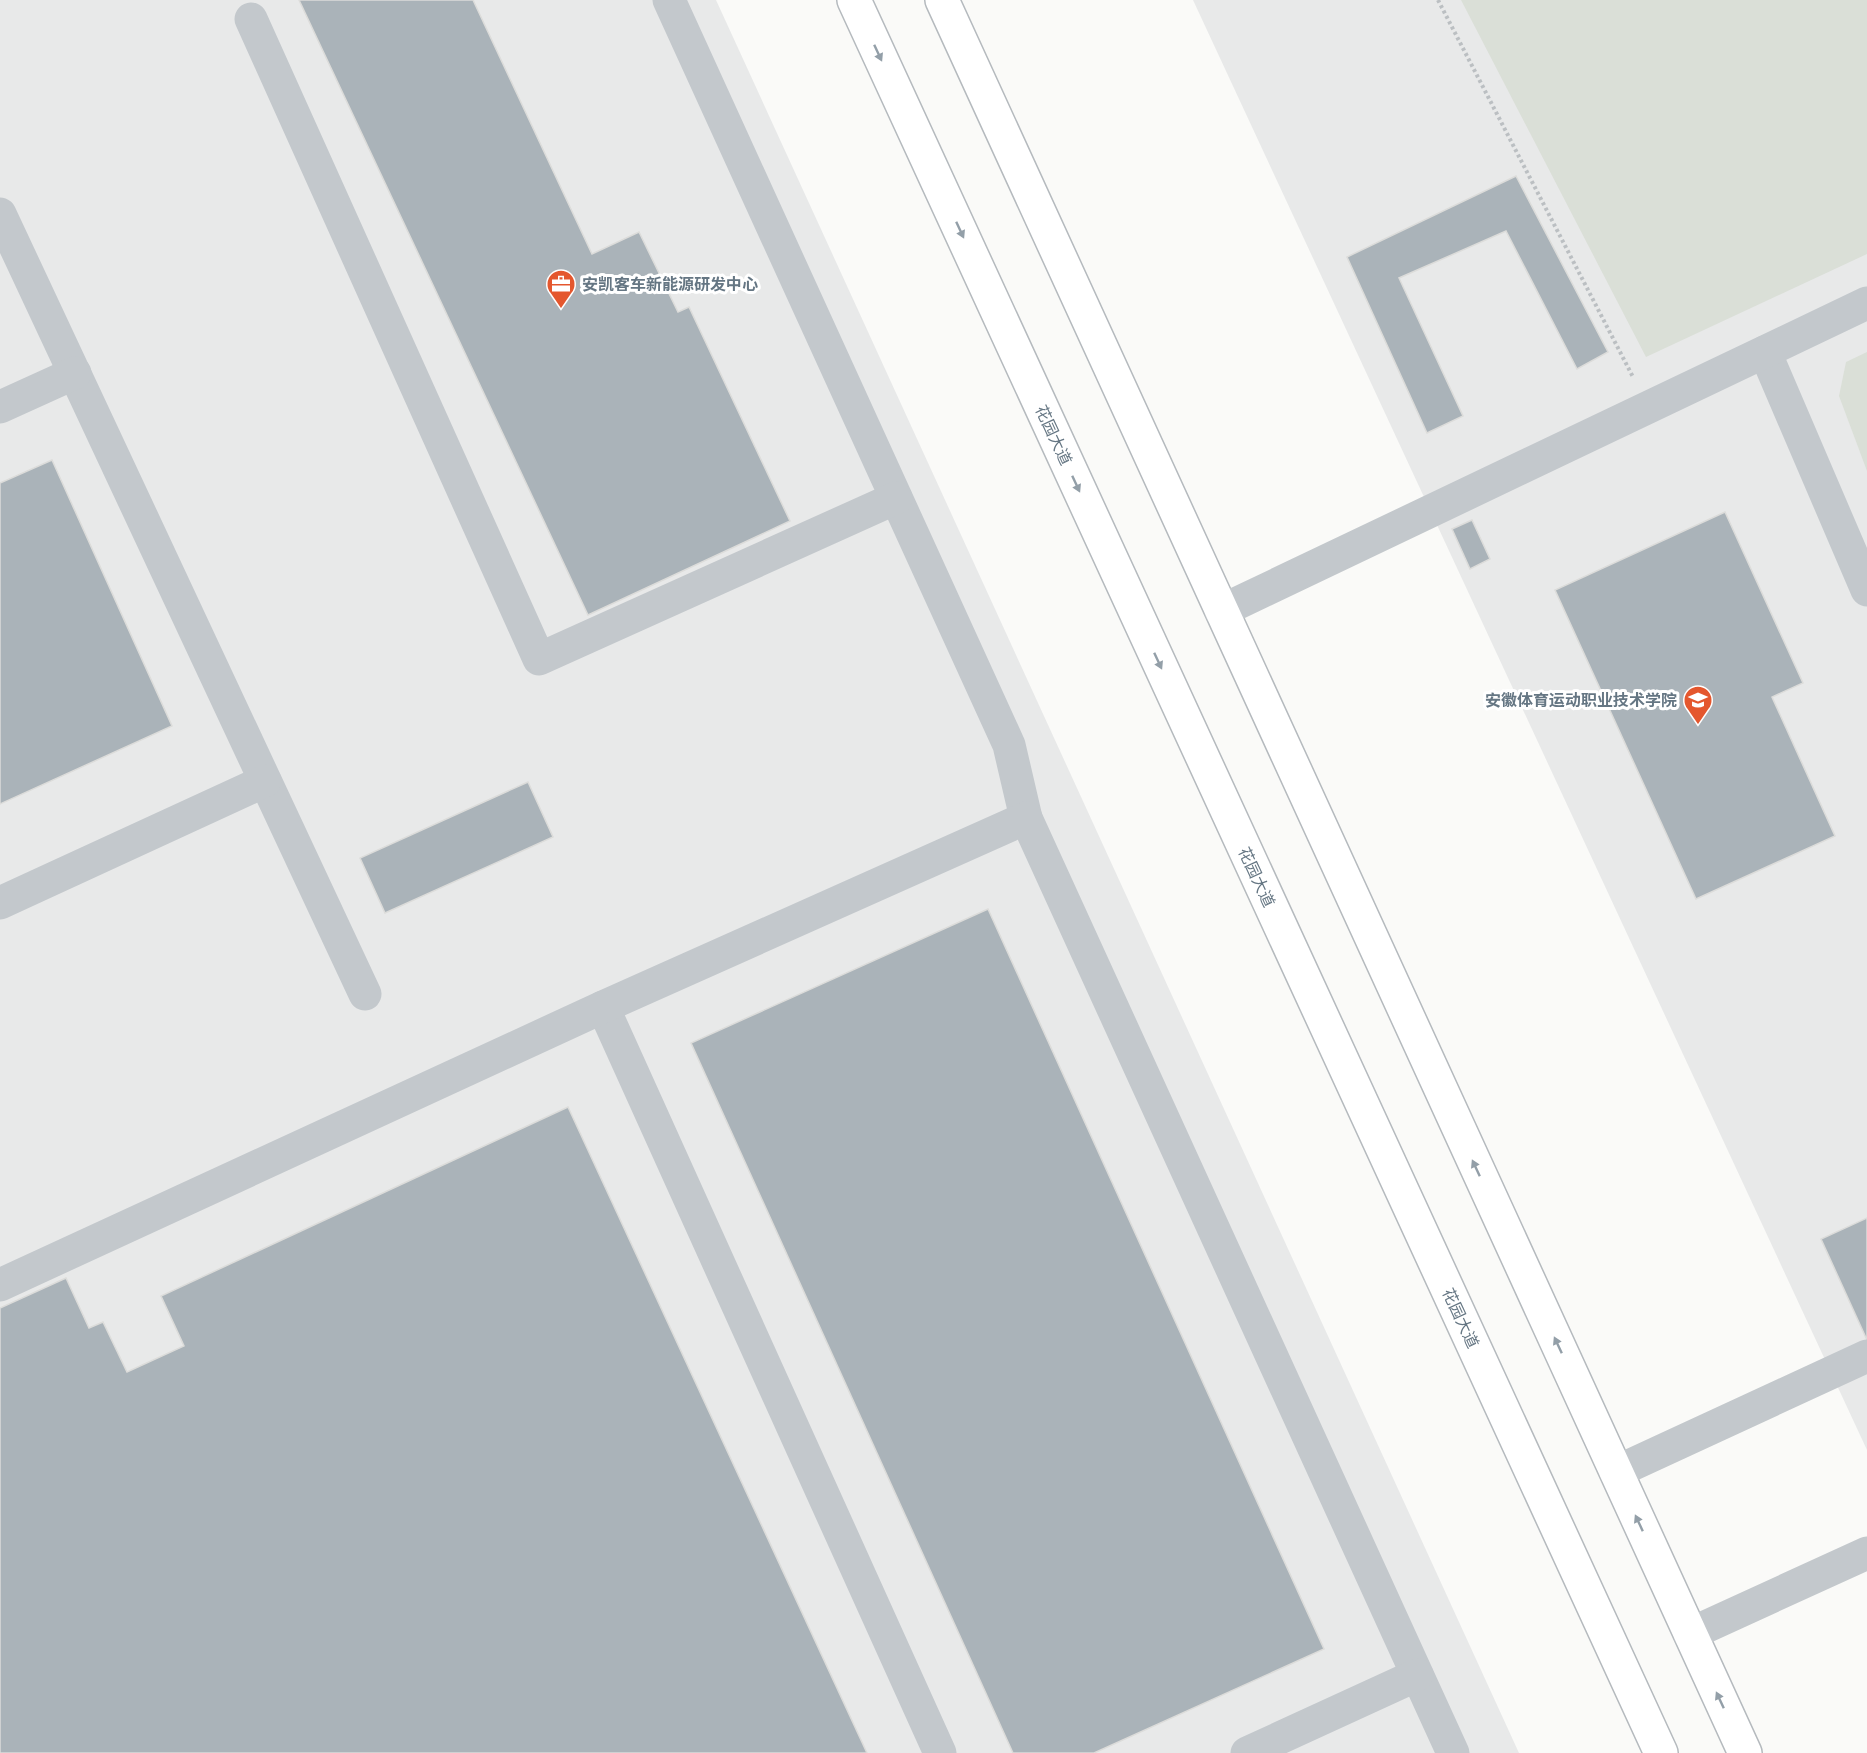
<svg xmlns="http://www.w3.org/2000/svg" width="1867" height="1753" font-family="'Work Sans','Noto Sans SC',sans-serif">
<rect width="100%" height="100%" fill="#fafaf8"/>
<g fill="#e8e9e9">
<polygon points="0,0 716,0 1519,1753 0,1753"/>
<polygon points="1193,0 1867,0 1867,1450"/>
</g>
<g fill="#dadfd7">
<polygon points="1461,0 1867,0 1867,254 1646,357"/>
<polygon points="1867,352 1867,471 1839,396 1846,362"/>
</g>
<g fill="#aab3b9" stroke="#dcdcda" stroke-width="1.5">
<polygon points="299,0 473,0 592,254 639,232 678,312 689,307 790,521 588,615"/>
<polygon points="1516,176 1608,352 1577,369 1506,231 1399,278 1463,416 1427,433 1347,257"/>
<polygon points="52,460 172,726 0,804 0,483"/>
<polygon points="1725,512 1803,683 1772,697 1835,836 1696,899 1555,590"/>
<polygon points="1472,520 1490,559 1470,569 1452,529"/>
<polygon points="528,782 553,837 385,913 360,858"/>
<polygon points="988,909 1324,1649 1094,1753 1013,1753 691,1043"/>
<polygon points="568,1107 867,1753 0,1753 0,1308 66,1278 89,1328 103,1322 127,1372 184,1346 161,1296"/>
<polygon points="1867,1218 1867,1340 1821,1239"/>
</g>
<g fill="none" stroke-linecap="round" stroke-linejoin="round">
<g stroke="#b5babe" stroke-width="36">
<g id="major">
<polyline points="854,0 1661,1753"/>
<polyline points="942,0 1745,1753"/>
</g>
</g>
<polyline stroke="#bbbfc2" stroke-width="4" stroke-dasharray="3 3" stroke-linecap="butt" points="1438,0 1633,377"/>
<g stroke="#c3c8cc" stroke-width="33">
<polyline points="669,0 1009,745 1026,818"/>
<polyline points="251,19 539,659 896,498"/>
<polyline points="0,214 365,994"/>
<polyline points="1765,352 1867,590"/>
<polyline points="0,407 75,373"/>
<polyline points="1221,611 1867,303"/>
<polyline points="0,903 265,781"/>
<polyline points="603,1007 940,1753"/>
<polyline points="0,1285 603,1007 1026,818 1453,1753"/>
<polyline points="1616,1472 1867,1356"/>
<polyline points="1690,1634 1867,1553"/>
<polyline points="1247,1753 1417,1675"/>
</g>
<use href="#major" stroke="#fff" stroke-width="33"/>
</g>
<defs><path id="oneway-solid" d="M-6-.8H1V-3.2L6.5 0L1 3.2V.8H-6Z" transform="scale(1.5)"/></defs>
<g fill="#939fa8">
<use href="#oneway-solid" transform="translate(878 53) rotate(65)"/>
<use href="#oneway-solid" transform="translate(960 230) rotate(65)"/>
<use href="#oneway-solid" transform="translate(1076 484) rotate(65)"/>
<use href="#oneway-solid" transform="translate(1158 661) rotate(65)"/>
<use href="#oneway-solid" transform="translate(1476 1168) rotate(-115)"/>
<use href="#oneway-solid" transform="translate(1558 1345) rotate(-115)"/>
<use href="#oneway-solid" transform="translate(1639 1523) rotate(-115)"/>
<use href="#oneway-solid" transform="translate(1720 1700) rotate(-115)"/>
</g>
<defs>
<g id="office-pin" transform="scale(1.5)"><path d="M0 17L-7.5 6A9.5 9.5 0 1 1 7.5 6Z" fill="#e4572e" stroke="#fff"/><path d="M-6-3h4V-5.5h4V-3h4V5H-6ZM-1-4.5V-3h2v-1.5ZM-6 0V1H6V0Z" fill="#fff"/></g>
<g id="university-pin" transform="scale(1.5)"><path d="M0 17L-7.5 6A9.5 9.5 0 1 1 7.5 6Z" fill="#e4572e" stroke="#fff"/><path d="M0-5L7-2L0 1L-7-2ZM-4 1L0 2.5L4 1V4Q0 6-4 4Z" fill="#fff"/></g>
</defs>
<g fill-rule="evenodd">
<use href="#office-pin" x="561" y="284"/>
<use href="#university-pin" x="1698" y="700"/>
</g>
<g text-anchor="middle" stroke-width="6" stroke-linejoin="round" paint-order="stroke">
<g font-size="16" font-weight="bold" fill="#657683" stroke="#fff" text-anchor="start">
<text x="582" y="290">安凯客车新能源研发中心</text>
<text x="1677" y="706" text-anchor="end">安徽体育运动职业技术学院</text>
</g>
<g font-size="16" fill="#657683" stroke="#fff">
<text transform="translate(1054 435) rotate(65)" y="6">花园大道</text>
<text transform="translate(1257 877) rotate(65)" y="6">花园大道</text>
<text transform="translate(1461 1318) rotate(65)" y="6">花园大道</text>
</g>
</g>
</svg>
